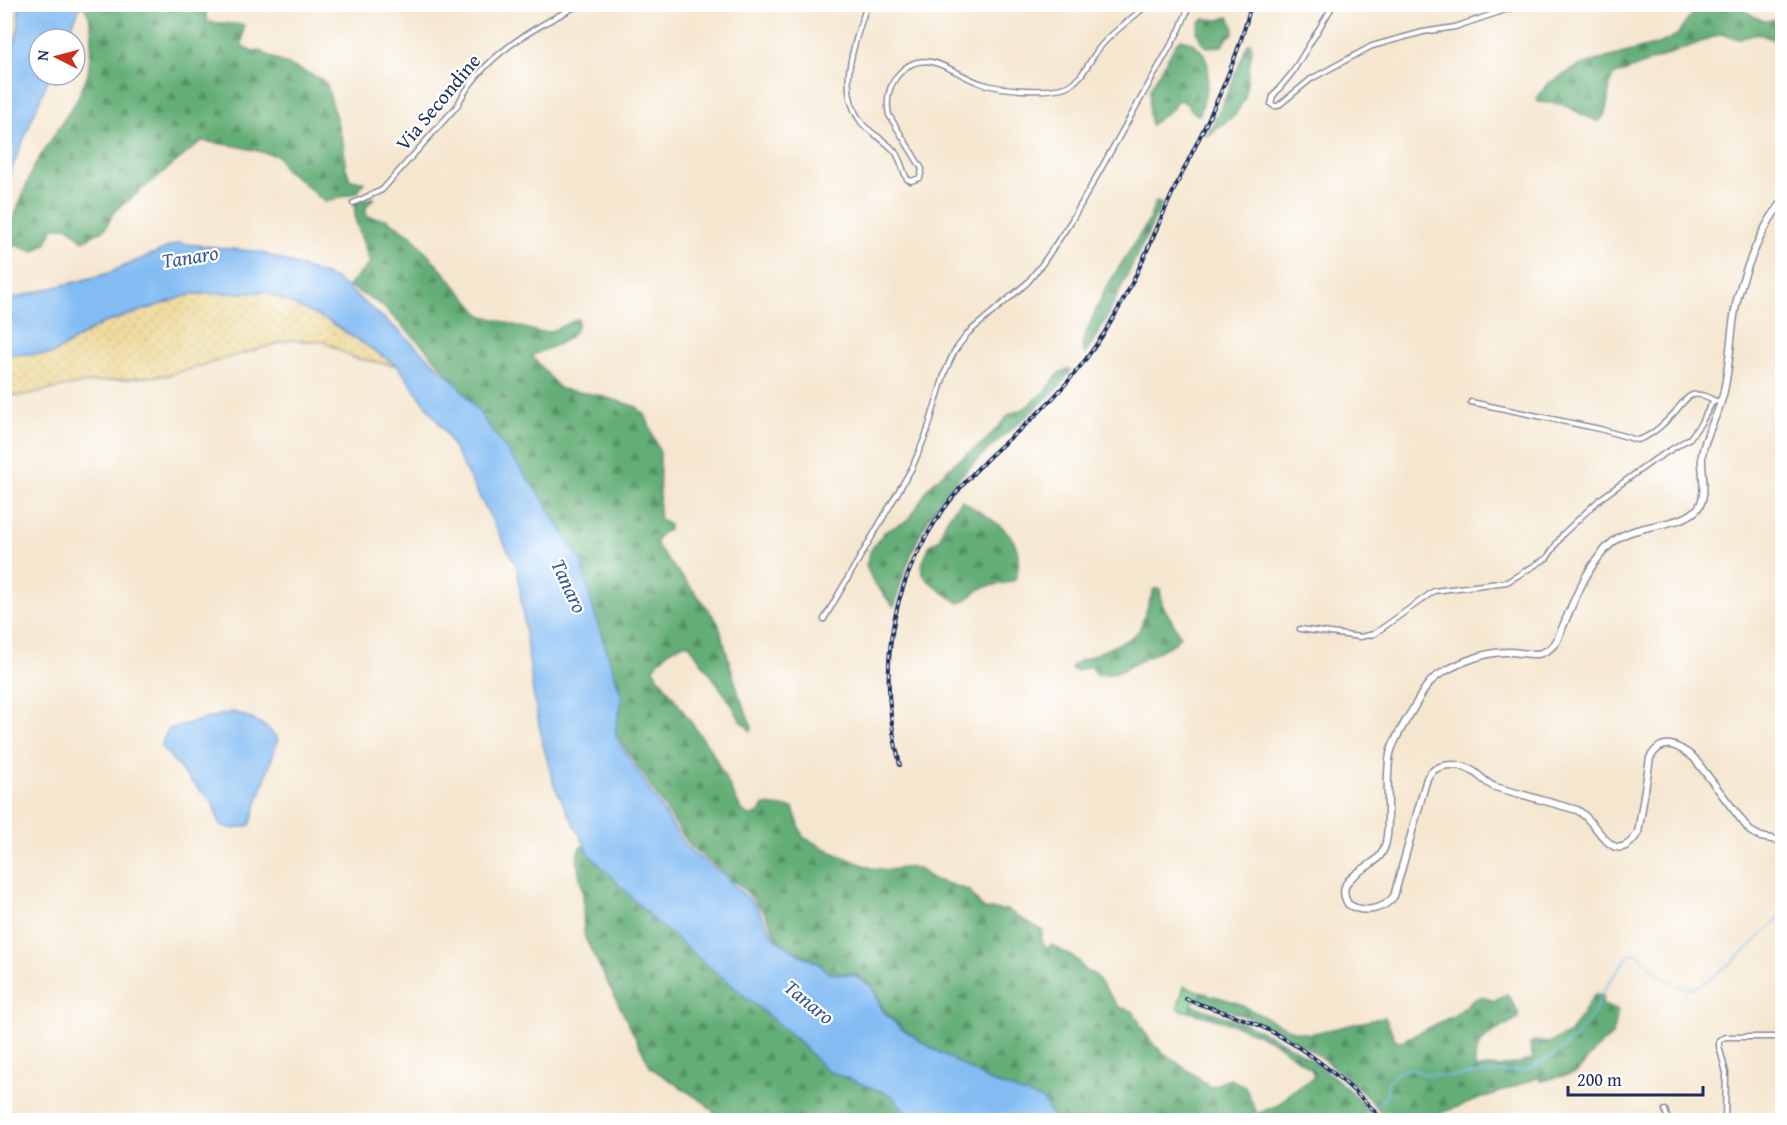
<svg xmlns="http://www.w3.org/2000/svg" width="1787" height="1125" font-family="'Gentium Book Plus',serif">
<defs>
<pattern id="forest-firs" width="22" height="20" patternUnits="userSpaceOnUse" patternTransform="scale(1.5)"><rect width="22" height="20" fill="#64ae76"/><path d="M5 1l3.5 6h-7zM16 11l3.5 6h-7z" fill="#528e64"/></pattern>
<pattern id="sand-dots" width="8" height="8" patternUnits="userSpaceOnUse" patternTransform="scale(1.5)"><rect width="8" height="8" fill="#eeda9e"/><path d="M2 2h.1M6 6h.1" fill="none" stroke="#ccbb8a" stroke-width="1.8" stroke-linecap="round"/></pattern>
</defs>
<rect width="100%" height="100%" fill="#fff"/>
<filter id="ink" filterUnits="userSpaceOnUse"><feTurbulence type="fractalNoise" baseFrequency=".0167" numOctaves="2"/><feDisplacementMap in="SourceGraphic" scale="12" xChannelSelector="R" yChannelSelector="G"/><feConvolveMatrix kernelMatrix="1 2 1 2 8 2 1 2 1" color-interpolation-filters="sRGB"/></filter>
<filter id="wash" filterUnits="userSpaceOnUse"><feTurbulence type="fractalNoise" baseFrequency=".008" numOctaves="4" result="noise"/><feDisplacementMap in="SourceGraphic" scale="24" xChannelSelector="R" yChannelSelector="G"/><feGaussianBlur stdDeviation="1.35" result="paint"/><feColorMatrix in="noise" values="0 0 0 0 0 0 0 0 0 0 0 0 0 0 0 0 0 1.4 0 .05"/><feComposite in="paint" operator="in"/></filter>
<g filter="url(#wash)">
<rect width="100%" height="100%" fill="#f5e6cf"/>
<polygon fill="#7bca8a" stroke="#4b7c74" stroke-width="1.5" points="1184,986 1203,993 1199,1001 1194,999 1190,1012 1181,1010 1178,1007"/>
<g fill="url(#forest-firs)" stroke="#406e6a" stroke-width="1.5">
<path d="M 1699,4 L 1739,5 L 1753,16 L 1764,21 L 1782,19 L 1782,43 L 1762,35 L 1756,34 L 1739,39 L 1721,34 L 1613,76 C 1606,90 1611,113 1598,122 L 1561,104 L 1538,102 L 1537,97 L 1549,83 L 1581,65 L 1661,43 L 1677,35 Z"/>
<polygon points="83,5 205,5 207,22 244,25 242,46 253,52 258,50 279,61 322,79 327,85 344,147 345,165 350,180 364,182 358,192 325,202 296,177 284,169 278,156 237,146 202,141 114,212 105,229 83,241 69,227 54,227 46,244 33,252 10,243 10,227 34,166 77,100 88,74 92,35 89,16"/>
<polygon points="1228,17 1230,18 1234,29 1233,34 1228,37 1222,46 1207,47 1201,41 1197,33 1199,23 1204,19 1219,20"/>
<path d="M 1182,39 C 1220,51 1208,85 1200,114 L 1198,115 C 1189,111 1188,98 1176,101 L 1173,108 L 1151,125 L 1149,114 L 1150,89 L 1177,42 Z"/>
<polygon points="1250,43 1252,47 1245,98 1235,115 1206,137 1224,101 1247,46"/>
<path d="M 370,198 L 374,198 C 369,203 362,209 368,217 L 386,219 L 411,235 L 481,315 L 538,332 L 549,332 L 578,319 C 580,341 547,347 532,356 L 560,389 L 598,395 L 637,407 L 646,417 L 660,453 L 659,518 L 669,525 L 669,530 L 660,534 L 656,543 L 662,553 L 703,602 L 718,623 L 739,695 L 752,727 L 751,731 L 740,720 L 731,703 L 688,643 C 670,648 663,655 653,669 L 711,750 L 741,809 L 749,816 L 758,814 L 765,805 L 793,808 L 803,837 L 836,854 L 871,868 L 888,870 L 910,867 L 919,869 L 933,879 L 968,890 L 983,909 L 1007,910 L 1043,931 L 1041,939 L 1046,948 L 1052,945 L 1078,960 L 1084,970 L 1095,975 L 1119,1007 L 1133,1011 C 1139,1022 1145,1035 1153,1044 C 1170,1060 1192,1071 1210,1087 L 1230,1079 L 1245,1086 L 1257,1114 L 1278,1105 L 1294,1090 L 1312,1079 L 1314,1076 L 1311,1069 L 1271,1040 L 1232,1024 L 1190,1012 L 1192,1005 C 1214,1013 1236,1020 1257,1029 C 1303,1050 1345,1082 1377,1120 L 1054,1120 L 1043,1100 L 992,1082 L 928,1046 L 900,1026 L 884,1010 L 872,985 L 854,974 L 829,973 L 819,963 L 791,948 L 778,939 L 764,912 L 745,890 L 690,846 L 615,732 L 622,698 L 591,603 L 582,563 L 542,498 L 459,386 L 425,348 L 380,304 L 348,286 L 370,263 L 356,222 L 354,203 Z"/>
<polygon points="1156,202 1162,204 1104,323 1085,354 1082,347 1084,338 1104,291 1148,222"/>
<path d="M 1068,369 L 1071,370 L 1061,385 C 1018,427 966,461 933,511 C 915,540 903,572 895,605 L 893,606 L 873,581 L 866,566 L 871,550 L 884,532 L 909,520 L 929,487 L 953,464 L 984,442 L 1010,414 L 1025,408 L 1046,390 L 1059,373 Z"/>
<path d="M 962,500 C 994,523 1030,534 1015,580 C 1004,585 991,584 980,589 C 972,593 968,601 959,603 C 950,597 925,582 922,572 C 920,565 927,552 930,545 L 940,539 C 943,523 951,512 962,500 Z"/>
<polygon points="1154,589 1160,589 1162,604 1180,635 1175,643 1115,674 1097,675 1091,666 1077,671 1071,669 1074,664 1129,639 1139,631"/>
<path d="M 584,846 L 590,855 L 614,878 L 795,1038 L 828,1071 L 891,1095 L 913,1120 L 721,1120 L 705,1103 L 651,1068 L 585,938 C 582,923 584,909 583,894 C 582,879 573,862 580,847 Z"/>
<path d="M 1203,993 L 1235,1002 L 1293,1031 L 1310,1034 L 1385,1017 L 1396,1041 L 1404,1040 L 1455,1015 L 1475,999 L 1481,997 L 1495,1001 L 1507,994 L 1518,1012 L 1518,1018 C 1498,1031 1469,1038 1476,1069 L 1493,1066 L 1499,1067 L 1533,1060 L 1530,1044 L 1534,1041 L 1549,1043 L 1570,1033 L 1595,994 L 1600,994 L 1603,996 L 1602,1005 L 1618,1010 L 1613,1034 L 1599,1046 L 1576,1073 L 1540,1081 L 1540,1077 L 1422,1120 L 1388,1120 C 1353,1079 1303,1038 1252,1019 C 1235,1012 1217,1007 1199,1001 Z"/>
</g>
<g fill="url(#sand-dots)" stroke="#84847e" stroke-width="1.5">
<polygon points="5,5 19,5 19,26 5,78"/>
<polygon points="266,292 329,321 398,366 354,358 325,342 290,340 169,375 83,383 18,396 5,393 4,354 52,354 101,324 192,294"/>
</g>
<g fill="#82bcf3" stroke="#4e76a8" stroke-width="1.5">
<polygon points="19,5 81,5 66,39 39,39 39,75 50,75 5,185 5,78 19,26"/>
<polygon points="178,243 260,252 336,279 399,331 459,386 542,498 582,563 591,603 622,698 615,731 617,739 687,848 726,877 756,906 776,939 792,951 818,963 829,974 853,975 871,986 883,1011 899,1027 928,1046 992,1082 1043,1100 1054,1120 913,1120 891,1095 828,1071 795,1038 654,920 590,855 554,785 542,740 533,693 517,567 444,430 398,366 329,321 266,292 192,294 101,324 52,354 5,354 5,300 106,274"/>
<path d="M 232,712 C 251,717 265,724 278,739 L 250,825 L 234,829 L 220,825 L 213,803 L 187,777 L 161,746 L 168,729 Z"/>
</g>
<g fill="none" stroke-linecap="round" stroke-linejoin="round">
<path stroke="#82bcf3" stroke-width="1.5" d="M 1358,1120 L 1387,1096 L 1388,1081 L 1399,1072 L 1407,1069 L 1431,1075 L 1454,1076 L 1527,1070 L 1552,1056 L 1573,1040 L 1593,1014 L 1606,987 L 1630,954 L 1637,953 C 1651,967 1666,985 1686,988 C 1708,992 1764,931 1782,916"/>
</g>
</g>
<g filter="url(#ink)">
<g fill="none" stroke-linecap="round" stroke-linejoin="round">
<g stroke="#888a96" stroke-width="7">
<g id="minor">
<path d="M 867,4 C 856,41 835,87 861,122 C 870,134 887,140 896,153 C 901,161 903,171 907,179 L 911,181 L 920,178 L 922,169 L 889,115 C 886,101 888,88 897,76 C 924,42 955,76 983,84 C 1003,90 1045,93 1065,87 C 1080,82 1087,66 1095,54 C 1106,36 1132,19 1148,4"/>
<polyline points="1334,4 1292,73 1273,96 1271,104 1274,106 1278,106 1311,79 1372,46 1423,32 1455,27 1523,4"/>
<path d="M 353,203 L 382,190 L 457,106 C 482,56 533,28 581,4"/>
<path d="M 1471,402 L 1600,429 L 1637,440 C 1651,437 1666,422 1675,412 C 1680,406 1685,398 1692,395 C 1699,393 1709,397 1715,401"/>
<polyline points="824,619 912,468 927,432 945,372 954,352 968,333 1027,283 1043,263 1072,220 1180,29 1190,4"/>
<polyline points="1300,629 1360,637 1374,634 1434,591 1507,582 1547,558 1563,534 1600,499 1654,460 1690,438 1701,423 1712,403 1722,399"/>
<polyline points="1665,1110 1668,1120"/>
<polyline points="1725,1120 1726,1073 1719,1046 1719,1040 1726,1037 1782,1037"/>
</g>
</g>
<g stroke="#888a96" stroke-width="9">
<path id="secondary" d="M 1782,203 C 1762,225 1740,280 1735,310 C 1730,338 1730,367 1723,395 C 1718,416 1705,434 1702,455 C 1701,471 1707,491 1700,505 C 1688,528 1636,522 1614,541 C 1584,566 1572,608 1556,642 C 1541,662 1526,651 1506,652 C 1484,652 1455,664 1437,676 C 1426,684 1420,697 1413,709 C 1405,723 1394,738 1390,754 C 1385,780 1390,809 1387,836 C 1386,845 1383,854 1376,860 C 1362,872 1334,880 1348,904 C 1363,914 1384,910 1394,896 L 1427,778 C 1435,763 1456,762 1471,770 C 1480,775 1485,783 1495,787 L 1577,810 C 1599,821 1612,872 1638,833 L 1650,758 C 1662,736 1678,745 1694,758 L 1750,831 L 1761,837 L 1782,841"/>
</g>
<g stroke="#888a96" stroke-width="10">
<polyline id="trunk" points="4,1112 12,1120"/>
</g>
<use href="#minor" stroke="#fff" stroke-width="4"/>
<use href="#secondary" stroke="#fff" stroke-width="6"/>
<use href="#trunk" stroke="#fff" stroke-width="7"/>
<g stroke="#1b2f5e" stroke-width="4">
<g id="rail">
<path d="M 900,765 C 870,645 899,546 987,459 C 1003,443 1021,430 1037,414 C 1059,393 1079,370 1096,345 C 1129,299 1149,244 1173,192 C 1202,131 1236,70 1251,4"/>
<path d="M 1186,999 C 1209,1008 1233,1014 1256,1024 C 1306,1047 1346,1080 1383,1120"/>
</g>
</g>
<use href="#rail" stroke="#fff" stroke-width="1.5" stroke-dasharray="4.5" stroke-linecap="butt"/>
</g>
</g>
<g text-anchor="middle" stroke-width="4.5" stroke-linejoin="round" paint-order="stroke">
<g font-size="20" fill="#1b2f5e" stroke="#fff">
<text transform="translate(438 102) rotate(-50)" y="7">Via Secondine</text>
</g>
<g font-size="21" font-style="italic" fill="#3a598b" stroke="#fff">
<text transform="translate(190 257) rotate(-9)" y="7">Tanaro</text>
<text transform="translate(569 586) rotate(65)" y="7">Tanaro</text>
<text transform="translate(809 1002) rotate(39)" y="7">Tanaro</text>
</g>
</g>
<rect width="1787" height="1125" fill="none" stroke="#fff" stroke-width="24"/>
<g transform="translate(57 57) rotate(276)"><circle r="28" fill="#ffffff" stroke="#a4acbf" stroke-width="1.5"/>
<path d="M0-4.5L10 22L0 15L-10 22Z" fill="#c8321e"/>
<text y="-9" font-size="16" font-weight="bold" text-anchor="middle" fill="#1b2f5e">N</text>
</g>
<path d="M1568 1086v9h135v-9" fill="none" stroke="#1b2f5e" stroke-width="3"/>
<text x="1577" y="1086" font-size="18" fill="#1b2f5e" stroke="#ffffff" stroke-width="4.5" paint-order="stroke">200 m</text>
</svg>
